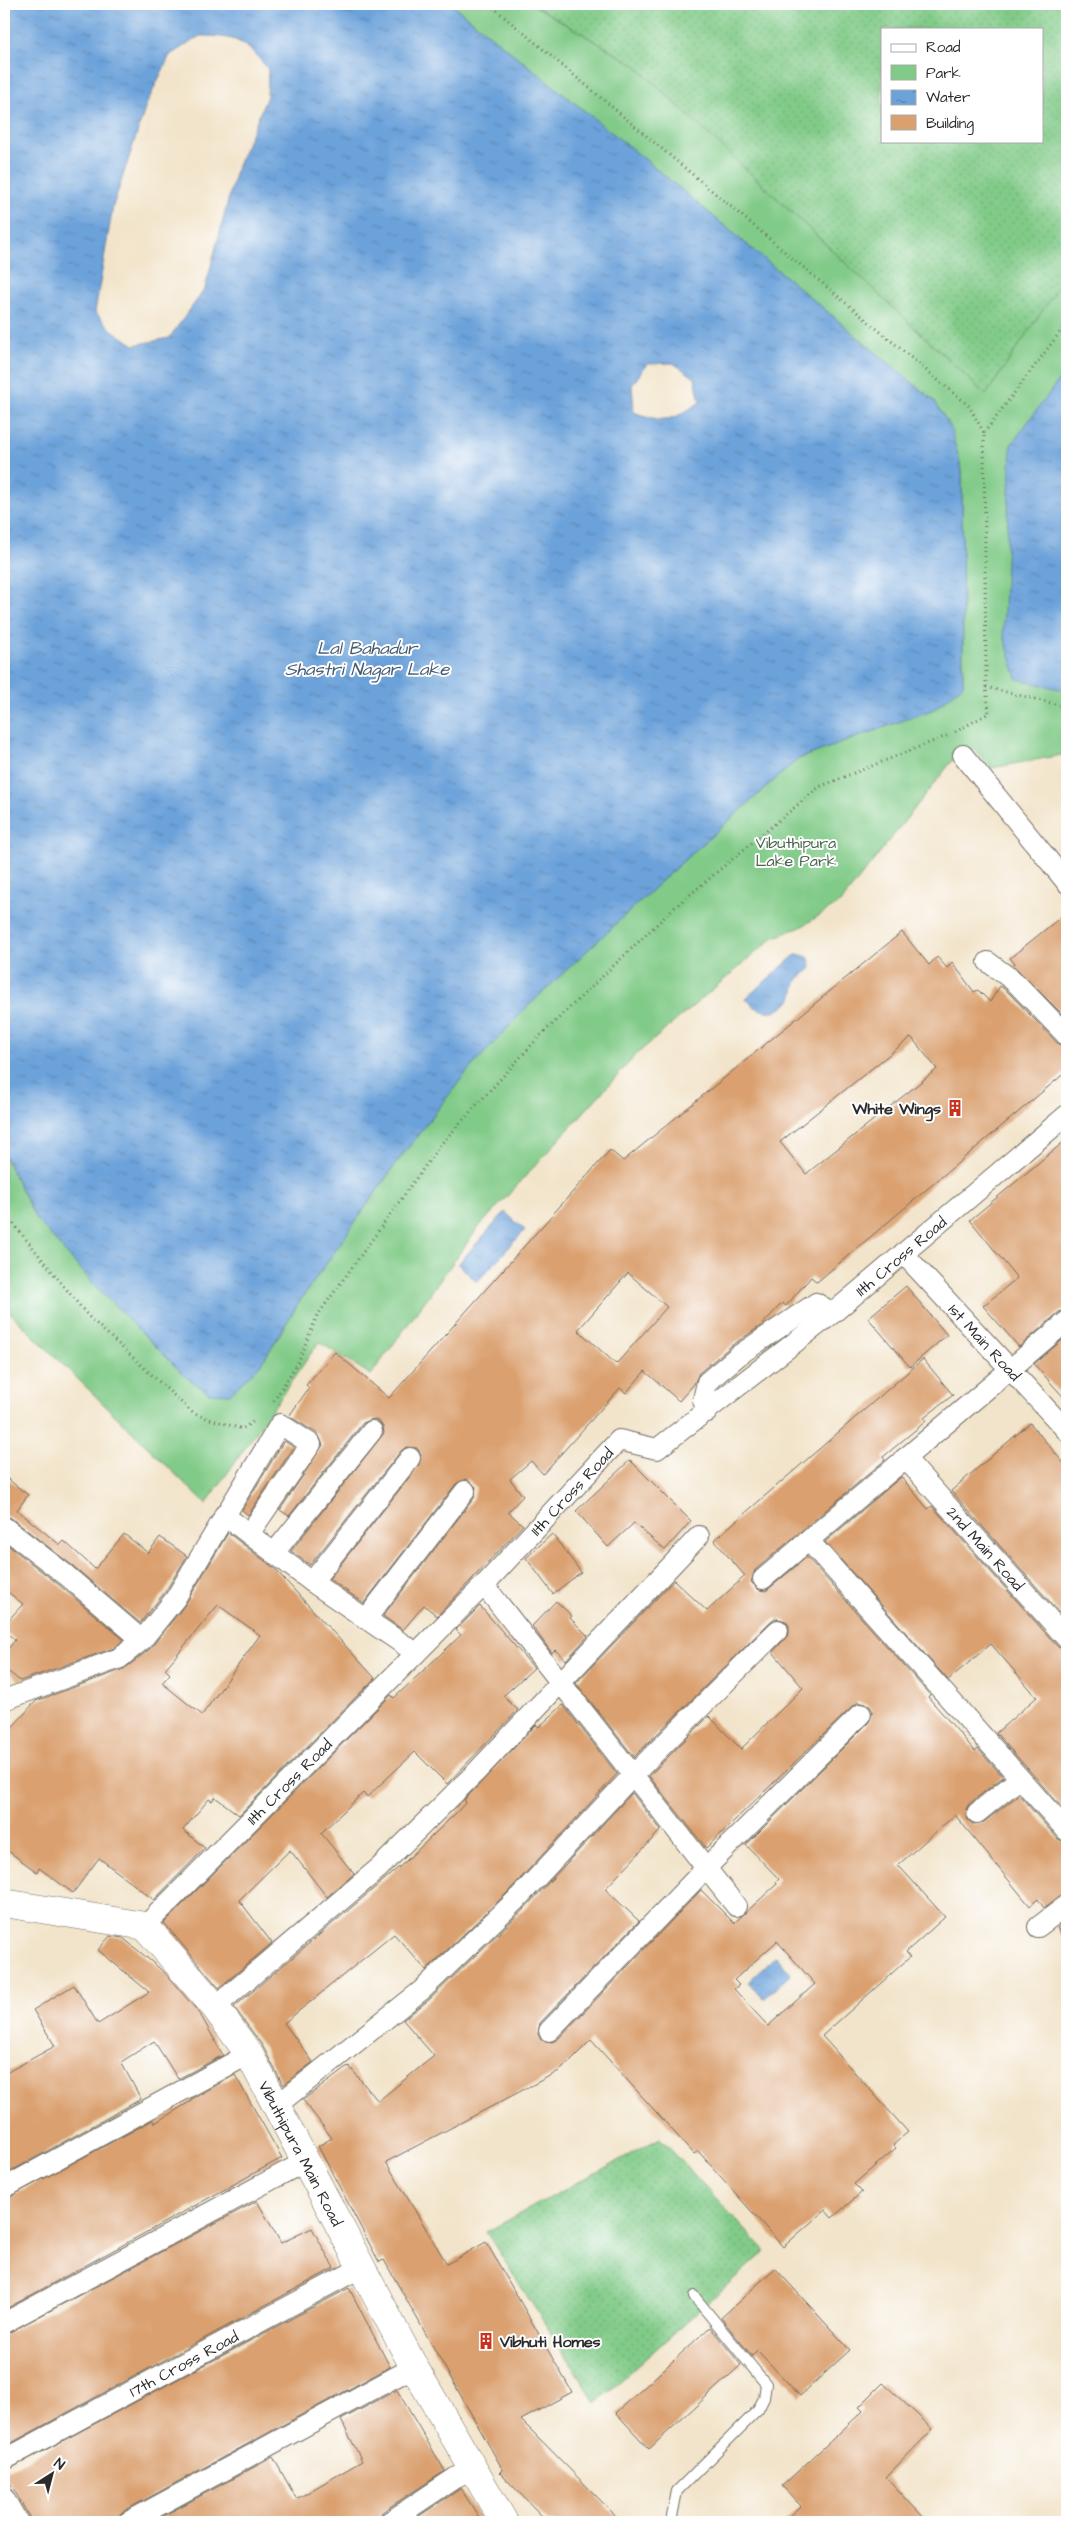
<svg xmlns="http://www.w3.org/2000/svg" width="1071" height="2526" font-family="'Architects Daughter',sans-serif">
<defs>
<pattern id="grass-dots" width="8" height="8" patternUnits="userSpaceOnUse" patternTransform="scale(1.25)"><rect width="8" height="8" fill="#81cb88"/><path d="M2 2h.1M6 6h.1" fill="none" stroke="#70ae76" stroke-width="1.8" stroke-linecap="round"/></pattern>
<pattern id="water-ripples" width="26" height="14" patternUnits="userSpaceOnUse" patternTransform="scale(1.25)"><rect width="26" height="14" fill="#6ca2da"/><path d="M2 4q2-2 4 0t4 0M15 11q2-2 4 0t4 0" fill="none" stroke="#5984b1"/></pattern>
</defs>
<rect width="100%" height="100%" fill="#fff"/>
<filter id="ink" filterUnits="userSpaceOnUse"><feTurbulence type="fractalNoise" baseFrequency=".02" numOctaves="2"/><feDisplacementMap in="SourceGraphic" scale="10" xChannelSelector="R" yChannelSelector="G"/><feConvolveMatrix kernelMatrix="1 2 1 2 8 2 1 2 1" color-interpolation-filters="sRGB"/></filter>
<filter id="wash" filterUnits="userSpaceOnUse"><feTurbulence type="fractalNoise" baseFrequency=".0096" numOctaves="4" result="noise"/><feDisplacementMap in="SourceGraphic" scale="20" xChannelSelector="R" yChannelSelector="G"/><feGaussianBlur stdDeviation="1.12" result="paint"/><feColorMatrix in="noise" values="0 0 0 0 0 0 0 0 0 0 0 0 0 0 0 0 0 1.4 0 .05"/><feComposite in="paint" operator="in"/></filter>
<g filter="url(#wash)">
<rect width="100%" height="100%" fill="#f2e4ca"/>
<g fill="url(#grass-dots)" stroke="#567b5a" fill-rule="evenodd">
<path d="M 532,4 L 1067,4 L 1067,274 L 986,395 L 635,65 ZM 882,29 L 1042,29 L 1042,141 L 882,141 Z"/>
<polygon points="660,2138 765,2251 596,2403 486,2232"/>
</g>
<polygon fill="#81cb88" stroke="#567b5a" points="451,4 532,4 635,65 986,395 1067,274 1067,754 992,768 973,749 952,761 841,902 801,927 773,938 638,1053 478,1228 371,1375 319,1342 206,1504 4,1307 4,1156 36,1219 262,1363 298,1304 397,1162 466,1073 525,1009 671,872 798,759 934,709 963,685 962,470 934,401 647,161"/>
<g fill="url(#water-ripples)" stroke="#4c6682" fill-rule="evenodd">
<path d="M 4,4 L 451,4 L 647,161 L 934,401 L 950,426 L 962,470 L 963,685 L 934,709 L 798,759 L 671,872 L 525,1009 L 466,1073 L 397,1162 L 298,1304 L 262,1363 L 230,1394 L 209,1393 L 186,1377 L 97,1288 L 36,1219 L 4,1155 ZM 200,36 C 237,36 244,40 268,69 L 267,96 L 236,170 L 205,289 L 169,338 L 134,345 L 112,330 L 95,312 L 113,206 L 147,103 L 170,55 ZM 673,363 L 695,378 L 700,402 C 672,421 666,424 634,412 L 632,385 L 647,364 Z"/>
<polygon points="1067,369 1067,691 1017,679 1003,633 1011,445"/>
<path d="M 798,954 L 808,957 C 810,961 812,964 810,969 C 808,973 801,975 798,979 C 794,985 795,992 792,998 C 781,1016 757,1015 746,998 L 794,956 Z"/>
<polygon points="505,1212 525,1230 477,1282 458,1264"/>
<polygon points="776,1956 791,1974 764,1999 748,1982"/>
</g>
<g id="blocks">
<g fill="#daa06f" fill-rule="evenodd">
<polygon points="1067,912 1067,1019 1013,965 1014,963 1010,958"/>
<path d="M 902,932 L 929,965 L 937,957 L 947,968 L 952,962 L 974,992 L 978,990 L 990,1002 L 1000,986 L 1007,991 L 1058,1044 L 1067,1048 L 1067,1071 L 817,1282 L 811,1277 L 786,1306 L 782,1303 L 762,1325 L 731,1346 L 699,1373 L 694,1384 L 679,1401 L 645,1371 L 626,1393 L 620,1388 L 543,1474 L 531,1461 L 510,1479 L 523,1496 L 508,1512 L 523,1525 L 437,1616 L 424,1605 L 403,1630 L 383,1616 L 474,1498 L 476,1487 L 467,1479 L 456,1484 L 364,1603 L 329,1579 L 419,1465 L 421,1454 L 417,1448 L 406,1447 L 401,1451 L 310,1565 L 291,1551 L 384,1433 L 383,1427 L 379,1421 L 373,1419 L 363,1423 L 289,1516 L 280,1510 L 323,1445 L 318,1434 L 289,1416 L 309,1388 L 306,1385 L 335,1352 L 389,1398 L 610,1150 L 623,1161 ZM 911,1037 L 937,1069 L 806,1174 L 780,1142 ZM 628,1273 L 667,1307 L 616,1364 L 578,1330 Z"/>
<polygon points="1067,1139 1067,1309 1059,1312 1019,1347 983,1306 1017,1278 970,1220"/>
<polygon points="906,1286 947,1335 910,1367 868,1318"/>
<polygon points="1067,1336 1067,1401 1034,1364"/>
<path d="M 923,1359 L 953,1395 L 924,1418 L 926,1421 L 883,1457 L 885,1460 L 755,1570 L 751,1582 L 759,1590 L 766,1591 L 807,1557 L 930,1695 L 928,1697 L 975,1751 L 978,1749 L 1003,1777 L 969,1804 L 966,1809 L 968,1820 L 973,1824 L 984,1822 L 1019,1795 L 1058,1839 L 1067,1843 L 1067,1893 L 1060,1896 L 1044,1908 L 1038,1899 L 1030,1906 L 955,1815 L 898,1865 L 945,1917 L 906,1952 L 910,1957 L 822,2036 L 908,2132 L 893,2145 L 896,2148 L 854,2184 L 862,2192 L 832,2218 L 825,2210 L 783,2247 L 698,2151 L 694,2154 L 591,2040 L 561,2070 L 386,2162 L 447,2264 L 486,2242 L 572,2392 L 521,2420 L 622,2522 L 548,2522 L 500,2473 L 503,2470 L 384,2260 L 379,2262 L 318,2146 L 332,2138 L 303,2100 L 349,2066 L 378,2101 L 434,2056 L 403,2020 L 430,1999 L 524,1909 L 632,1793 L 661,1830 L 605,1889 L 639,1921 L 540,2023 L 538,2034 L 541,2040 L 552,2042 L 558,2039 L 701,1890 L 734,1923 L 777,1884 L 776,1882 L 779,1879 L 746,1845 L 869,1722 L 873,1711 L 869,1705 L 858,1702 L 853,1706 L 706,1848 L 649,1776 L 709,1716 L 741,1749 L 803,1688 L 773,1652 L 789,1634 L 789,1626 L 786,1621 L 775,1618 L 770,1622 L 634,1757 L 576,1683 L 674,1580 L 707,1611 L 745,1576 L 714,1540 ZM 777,1941 L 815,1984 L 768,2026 L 734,1989 L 739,1985 L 734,1980 Z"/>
<polygon points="1030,1423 1067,1467 1067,1621 951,1491"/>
<polygon points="284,1441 294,1447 248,1515 242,1510"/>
<polygon points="630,1460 691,1521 665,1550 634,1523 608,1547 576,1511"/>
<polygon points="4,1476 28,1495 17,1510 60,1545 64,1541 95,1569 124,1534 148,1553 160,1537 187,1556 165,1592 140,1623 73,1566 11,1518 4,1515"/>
<polygon points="901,1477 928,1509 932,1506 1058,1647 1067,1651 1067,1813 996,1733 1037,1697 991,1644 948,1680 825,1542"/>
<path d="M 228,1533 L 274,1568 L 375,1678 L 239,1815 L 215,1797 L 212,1801 L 209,1799 L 183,1830 L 205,1848 L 154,1900 L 99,1858 L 73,1893 L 39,1868 L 37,1872 L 4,1848 L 4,1736 L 36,1701 L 124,1669 L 150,1649 L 185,1605 ZM 218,1605 L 260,1635 L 202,1715 L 162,1683 L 170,1674 L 165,1669 Z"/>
<polygon points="552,1534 581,1572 553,1594 526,1558"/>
<polygon points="4,1542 58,1584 124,1640 114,1648 20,1681 4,1668 4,1654 15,1640 4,1630 4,1625 23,1604 4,1589"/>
<polygon points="556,1601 572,1616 570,1618 588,1636 566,1660 555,1650 552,1653 532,1626"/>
<polygon points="480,1606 534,1668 503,1696 518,1710 447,1784 415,1752 367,1797 363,1793 321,1833 354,1874 327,1897 290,1850 239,1900 272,1943 219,1988 164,1923 391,1695 394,1698 461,1635 456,1630"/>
<polygon points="563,1705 617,1774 508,1892 426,1970 394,1934 284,2023 313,2062 283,2085 262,2045 234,2007 404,1863 457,1812 466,1802 464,1800 536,1725 539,1727"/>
<polygon points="1067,1920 1067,1944 1057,1928"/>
<polygon points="110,1936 123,1938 164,1972 200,2014 223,2055 178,2079 154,2041 121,2062 141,2099 4,2175 4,2074 55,2046 33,2010 74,1985 98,2024 149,1992 98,1950"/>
<polygon points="235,2075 282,2158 4,2310 4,2200 153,2120 155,2123 191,2101 190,2100"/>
<polygon points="257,2201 281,2243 312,2228 334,2268 4,2447 4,2335"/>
<polygon points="775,2268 850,2350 800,2396 757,2350 752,2356 721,2318"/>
<polygon points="349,2288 390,2367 122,2512 116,2522 32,2522 4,2472"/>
<polygon points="710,2327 741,2365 649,2449 616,2413"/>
<polygon points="883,2383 933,2429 886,2477 928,2522 784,2522 801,2506 782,2486 863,2411 859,2407"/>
<polygon points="397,2390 445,2471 382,2512 377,2522 152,2522 273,2457 296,2498 300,2497 362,2461 341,2420"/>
<polygon points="461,2489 482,2522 410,2522 460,2489"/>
</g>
</g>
</g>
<g filter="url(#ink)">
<use href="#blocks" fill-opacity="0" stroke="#716c63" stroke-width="1"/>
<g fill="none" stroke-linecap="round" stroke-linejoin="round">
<g stroke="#716c63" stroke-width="12">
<polyline id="lane" points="671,2522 677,2491 758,2410 764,2398 766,2384 694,2296"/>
</g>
<g stroke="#716c63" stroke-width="22">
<g id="street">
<polyline points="963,755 1067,883"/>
<polyline points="988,962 1015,982 1067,1036"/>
<path id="s1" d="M 903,1253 L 1067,1431"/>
<polyline points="707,1412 703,1400 707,1382 739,1355 816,1303 833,1313"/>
<path id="s2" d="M 905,1458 L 1067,1639"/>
<polyline points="224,1515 312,1582 416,1653"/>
<polyline points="4,1527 66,1575 142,1640"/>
<polyline points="809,1541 1067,1831"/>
<polyline points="274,1553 372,1431"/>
<polyline points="763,1579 1067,1321"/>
<polyline points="312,1582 410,1458"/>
<polyline points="484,1585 736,1906"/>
<polyline points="366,1619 465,1491"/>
<polyline points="4,1700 120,1658 142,1640 175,1599 280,1424 311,1444 249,1534"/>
<polyline points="977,1813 1019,1779"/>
<path id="s3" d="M 145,1926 L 484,1585 L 619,1440 L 657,1449 L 833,1313 L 1067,1115"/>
<polyline points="1038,1927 1067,1905"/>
<polyline points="215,2007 379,1868 477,1771 699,1536"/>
<polyline points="549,2031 706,1868 861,1714"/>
<polyline points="276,2106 422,1990 516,1900 633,1775 778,1630"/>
<polyline points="4,2188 249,2054"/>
<polyline points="4,2323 306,2161"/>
<path id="s4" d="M 4,2460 L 362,2267"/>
<polyline points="4,2498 18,2522"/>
<polyline points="128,2522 414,2367"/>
<polyline points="389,2522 455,2478 474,2471"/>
</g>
</g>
<g stroke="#716c63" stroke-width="29">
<g id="secondary">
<path id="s5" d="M 4,1903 L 145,1926 L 215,2007 L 249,2054 L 414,2367 L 504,2522"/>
</g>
</g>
<g stroke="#716c63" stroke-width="3" stroke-dasharray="1 4" stroke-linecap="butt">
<polyline points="489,4 969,406 984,433 986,687 989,713 955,732"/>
<polyline points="984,433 1067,323"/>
<polyline points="986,687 1067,707"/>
<polyline points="4,1212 88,1316 194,1414 242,1429 254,1421"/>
<polyline points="274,1401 299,1360 317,1316 441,1144 538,1038 675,907 819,787 949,735"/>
</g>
<use href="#lane" stroke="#fff" stroke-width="10"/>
<use href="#street" stroke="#fff" stroke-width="20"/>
<use href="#secondary" stroke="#fff" stroke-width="28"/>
</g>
</g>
<defs>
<g id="building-bare" transform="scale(1.35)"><path d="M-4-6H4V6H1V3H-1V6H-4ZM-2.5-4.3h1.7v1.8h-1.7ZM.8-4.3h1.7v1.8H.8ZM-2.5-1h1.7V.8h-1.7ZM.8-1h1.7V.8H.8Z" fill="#c8321e" stroke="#fff" stroke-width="2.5" paint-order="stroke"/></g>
</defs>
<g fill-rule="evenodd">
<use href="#building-bare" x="955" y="1108"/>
<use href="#building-bare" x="486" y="2341"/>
</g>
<g text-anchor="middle" stroke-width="4" stroke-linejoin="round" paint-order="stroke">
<g font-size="16" fill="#49634c" stroke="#fff">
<text x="796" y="848">Vibuthipura<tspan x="796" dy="18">Lake Park</tspan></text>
</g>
<g font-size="16" font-weight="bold" fill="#2b2b2b" stroke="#fff" text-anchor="end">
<text x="941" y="1114">White Wings</text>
<text x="500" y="2347" text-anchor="start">Vibhuti Homes</text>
</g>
<g font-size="16" fill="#2b2b2b" stroke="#fff">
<text dy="6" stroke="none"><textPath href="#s3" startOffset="1029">11th Cross Road</textPath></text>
<text dy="6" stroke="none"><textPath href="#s1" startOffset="121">1st Main Road</textPath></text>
<text dy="6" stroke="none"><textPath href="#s3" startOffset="609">11th Cross Road</textPath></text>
<text dy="6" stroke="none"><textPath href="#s2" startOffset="121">2nd Main Road</textPath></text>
<text dy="6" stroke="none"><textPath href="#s3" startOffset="204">11th Cross Road</textPath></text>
<text dy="6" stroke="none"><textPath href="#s5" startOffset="420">Vibuthipura Main Road</textPath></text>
<text dy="6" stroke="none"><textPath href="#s4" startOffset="204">17th Cross Road</textPath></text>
</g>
<g font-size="18" font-style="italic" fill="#455b71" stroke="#fff">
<text x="367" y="654">Lal Bahadur<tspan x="367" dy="21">Shastri Nagar Lake</tspan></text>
</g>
</g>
<rect width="1071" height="2526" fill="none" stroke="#fff" stroke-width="20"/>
<rect x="881" y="28" width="162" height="115" fill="#ffffff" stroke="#aaaaaa"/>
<rect x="891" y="44" width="25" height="8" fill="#ffffff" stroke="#aaaaaa"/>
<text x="926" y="52" font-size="15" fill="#2b2b2b">Road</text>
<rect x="891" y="65" width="25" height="15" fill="#81cb88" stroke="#aaaaaa"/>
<text x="926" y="78" font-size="15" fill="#2b2b2b">Park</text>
<rect x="891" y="90" width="25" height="15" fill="url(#water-ripples)" stroke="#aaaaaa"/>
<text x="926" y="102" font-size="15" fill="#2b2b2b">Water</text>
<rect x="891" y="115" width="25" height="15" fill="#daa06f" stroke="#aaaaaa"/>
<text x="926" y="128" font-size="15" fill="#2b2b2b">Building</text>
<g transform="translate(52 2474) rotate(36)" stroke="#ffffff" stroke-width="4" paint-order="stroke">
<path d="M0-4L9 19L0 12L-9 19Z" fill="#2b2b2b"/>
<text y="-8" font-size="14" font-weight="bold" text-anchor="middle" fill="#2b2b2b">N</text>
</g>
</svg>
